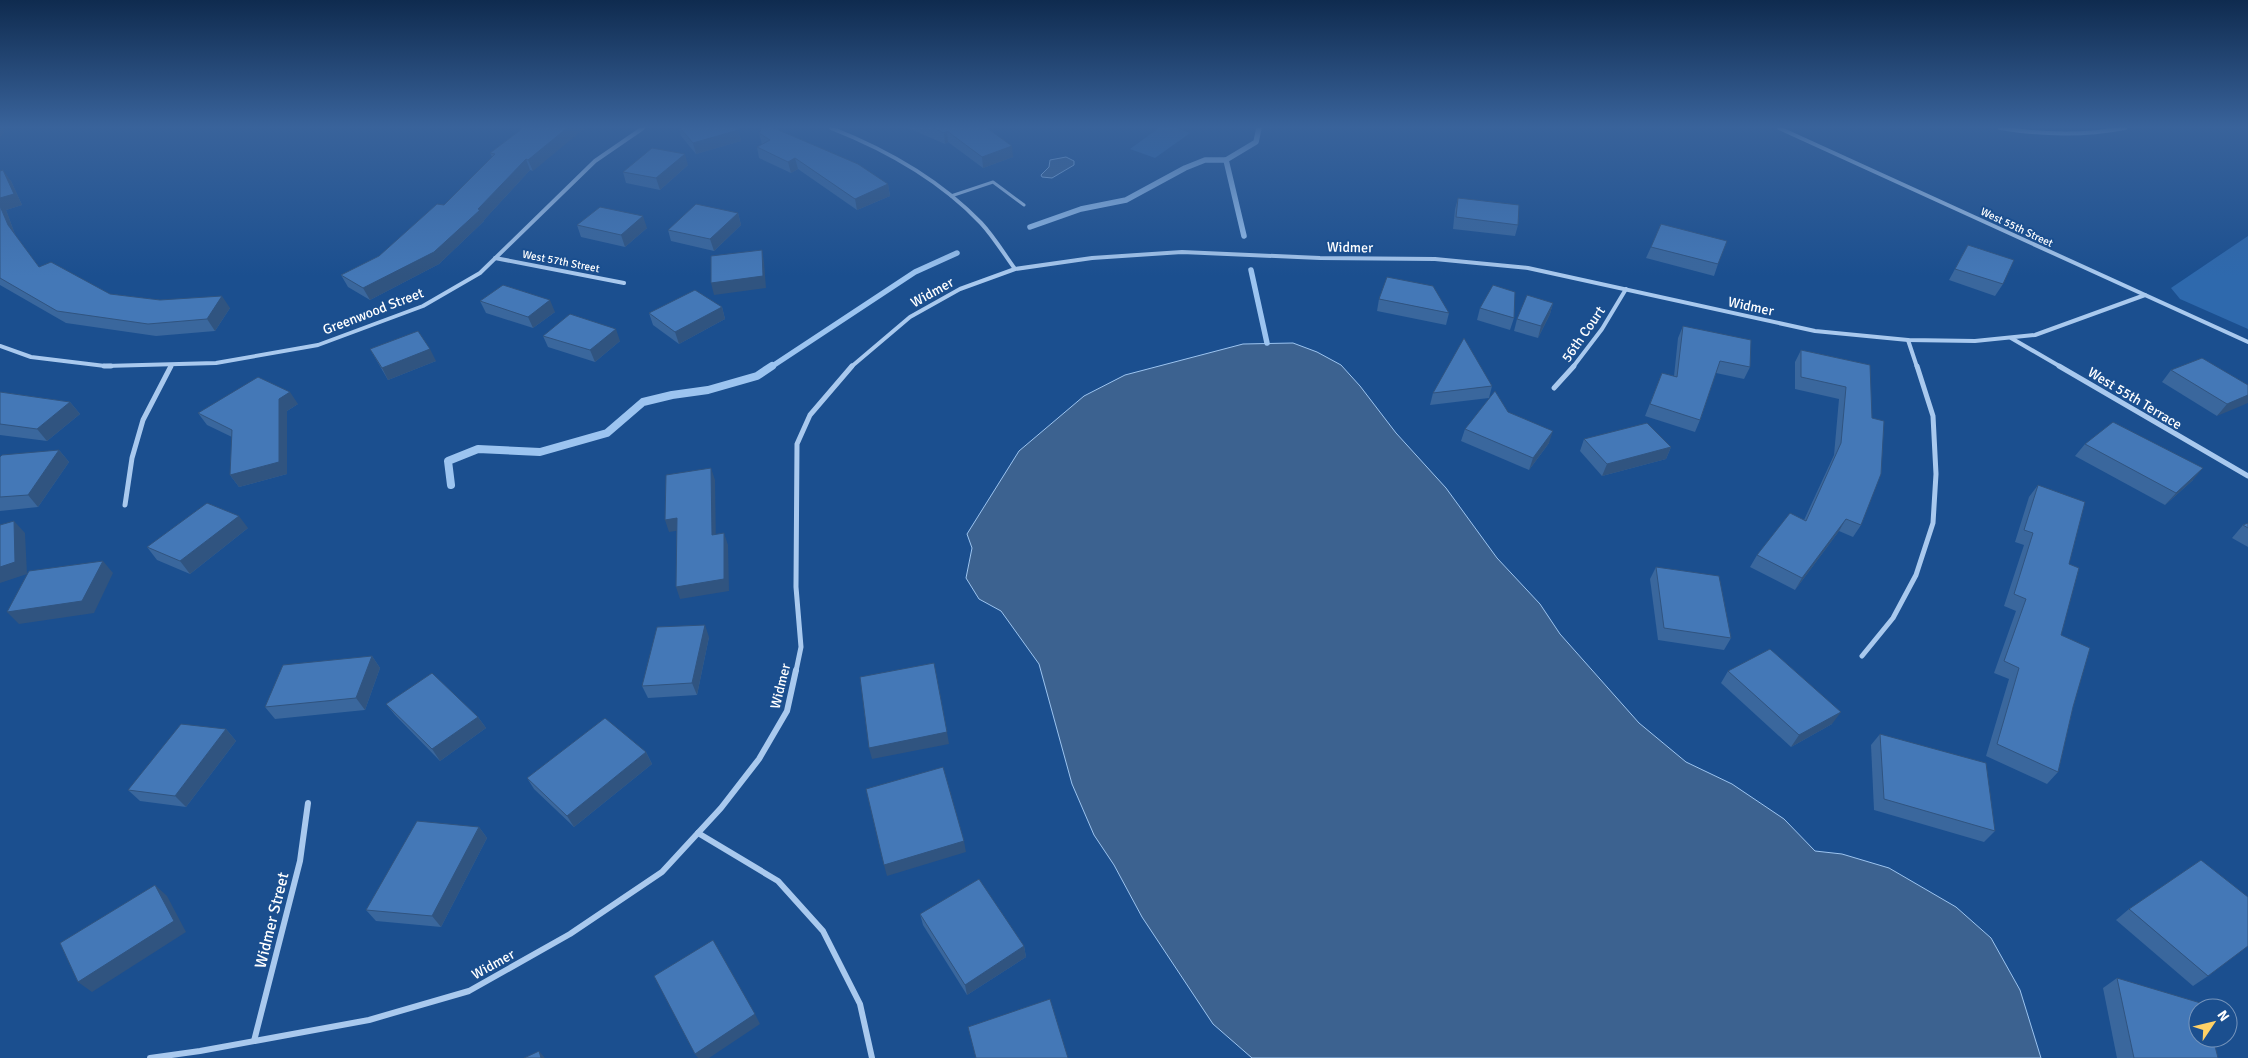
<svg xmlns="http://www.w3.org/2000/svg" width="2248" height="1058" font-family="Signika,sans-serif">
<rect width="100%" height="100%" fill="#1b4f8f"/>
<g fill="#2e69ad">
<polygon points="1159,128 1176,128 1190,133 1155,158 1130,149"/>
<polygon points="2248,236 2248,329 2180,299 2171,288"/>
</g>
<g fill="#3c6290" stroke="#9cc4f0">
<polygon points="1066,157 1074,161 1074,165 1052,178 1042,177 1041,175 1049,167 1050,160"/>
<polygon points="1293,343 1317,352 1341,365 1360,386 1396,433 1446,488 1497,558 1540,604 1560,634 1639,723 1686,762 1732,784 1784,819 1815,851 1842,854 1889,868 1956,907 1991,938 2020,990 2041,1058 1252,1058 1213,1024 1142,917 1114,865 1094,835 1072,784 1039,664 1001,611 979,599 966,578 972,548 967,534 1019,451 1084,396 1125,375 1243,344"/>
</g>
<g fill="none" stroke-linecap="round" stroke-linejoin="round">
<g stroke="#9cc4f0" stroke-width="5.5">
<polyline points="1226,160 1244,236"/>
<polyline points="1030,227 1081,209 1126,200 1185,168 1205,160 1226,160 1256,142 1259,128"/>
<polyline points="1251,270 1267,343"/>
<polyline points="771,367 915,272 957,253"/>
</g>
<polyline stroke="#9cc4f0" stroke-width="8" points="451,485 448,461 478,449 540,452 607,433 643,402 672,395 708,390 757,376 772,366"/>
<polyline stroke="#a9c9ee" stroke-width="3" points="951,196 993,182 1024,205"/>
<g stroke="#a9c9ee" stroke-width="4">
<path d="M 831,128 C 887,150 939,179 981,223 C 994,237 1004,254 1015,269"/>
<polyline points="1779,128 2248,342"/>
<path d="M 2000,128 C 2042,135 2083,136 2125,128"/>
<polyline points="495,258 624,283"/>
<polyline points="2011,338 2061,367"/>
<polyline points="1908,340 1917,367"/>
<polyline points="0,346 31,357 105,366 216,363 318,345 423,306 480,273 595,161 643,128"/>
<polyline points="170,367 171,365"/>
<polyline points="851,367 910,317 960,289 1015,269 1092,258 1182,252 1320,258 1435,259 1528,268 1815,331 1908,340 1975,341 2035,335 2145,295"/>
<polyline points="1573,367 1602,329 1626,289"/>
</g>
<g stroke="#a9c9ee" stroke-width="5">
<polyline points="104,366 111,366"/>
<polyline points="2059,366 2248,476"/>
<polyline points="1554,388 1574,366"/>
<polyline points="125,505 132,458 143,420 171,366"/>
<polyline points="1862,656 1893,618 1916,575 1933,523 1936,474 1933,416 1917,366"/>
<polyline points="796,671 801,647 796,587 797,444 810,415 852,366"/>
</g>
<g stroke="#a9c9ee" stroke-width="6">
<polyline points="698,833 778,881 823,931 860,1004 872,1058"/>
<polyline points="254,1041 300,861 308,803"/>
<polyline points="150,1058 200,1051 369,1020 469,991 570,934 662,872 721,808 759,759 787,711 796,670"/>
</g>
</g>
<g fill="#3a679d">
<polygon points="523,128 533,171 530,170 484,220 484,221 439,264 370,300 348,287 341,275 379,256 444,205 492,157 490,153"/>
<polygon points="679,128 737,128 738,130 741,141 696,154 681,136"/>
<polygon points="908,128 987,128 1013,157 983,168 948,142 945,144"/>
<polygon points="759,133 888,184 890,196 857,210 798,169 791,173 759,158 757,147 762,145"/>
<polygon points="688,165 660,190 626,183 623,172"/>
<polygon points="0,171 11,181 22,205 6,210 16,237 39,267 110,294 160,300 230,308 215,331 156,336 66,323 0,285"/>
<polygon points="1458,198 1518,225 1515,236 1453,229 1455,209"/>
<polygon points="738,213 741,225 714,251 671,241 668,230"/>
<polygon points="577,225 647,228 625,247 581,237"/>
<polygon points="1968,245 2003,284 1995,296 1949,280"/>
<polygon points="1651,247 1718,264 1714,276 1646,258"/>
<polygon points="1379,299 1449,313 1446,325 1377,311"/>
<polygon points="480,301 555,312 533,328 486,313"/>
<polygon points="1553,303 1550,314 1538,338 1514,331 1517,319"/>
<polygon points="722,307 725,319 679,344 653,325 649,313"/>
<polygon points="1480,308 1514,318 1510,330 1477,320"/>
<polygon points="1683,326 1750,367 1744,379 1716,373 1700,420 1695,432 1645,416 1662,373 1674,376 1678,338"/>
<polygon points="543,336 620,341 595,362 548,347"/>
<polygon points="370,349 436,361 388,380"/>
<polygon points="1801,350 1870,365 1861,525 1853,537 1839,531 1795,590 1750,567 1757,555 1804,520 1834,455 1839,399 1795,389 1795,362"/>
<polygon points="2171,370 2248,385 2217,416 2162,382"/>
<polygon points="1492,386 1489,398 1430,405 1433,393"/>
<polygon points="0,392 70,402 80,414 47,441 0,435"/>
<polygon points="298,404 287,411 287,474 239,487 230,475 232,437 207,425 198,413"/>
<polygon points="1508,412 1549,443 1529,470 1461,441 1465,429"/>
<polygon points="1584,439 1671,447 1666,459 1602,476 1580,451"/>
<polygon points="2085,444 2193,480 2165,505 2075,456"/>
<polygon points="59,450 69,462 38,507 0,511 0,457"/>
<polygon points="2038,485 2069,564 2061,635 2073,707 2058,772 2047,784 1986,756 2009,679 1994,673 2016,611 2004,606 2024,545 2015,542 2029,497"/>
<polygon points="2248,523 2248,547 2232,538 2243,525"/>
<polygon points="248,528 190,574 157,560 147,547"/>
<polygon points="1656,567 1731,638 1724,650 1658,640 1650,579"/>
<polygon points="709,637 697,695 648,698 642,686"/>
<polygon points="372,656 380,668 365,710 275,719 265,707"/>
<polygon points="1728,671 1832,724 1791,747 1721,683"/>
<polygon points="386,704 478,717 486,728 440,761 395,715"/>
<polygon points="226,729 236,741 186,807 140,801 128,790"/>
<polygon points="1880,734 1995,831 1984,842 1874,810 1871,745"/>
<polygon points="646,752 652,764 574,827 534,789 527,778"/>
<polygon points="479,827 487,838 441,927 376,921 366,910"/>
<polygon points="2129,909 2208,976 2193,986 2116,920"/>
<polygon points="920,914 1024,946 1026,957 967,995 923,925"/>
<polygon points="2117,978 2218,1058 2117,1058 2103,988"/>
</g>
<g fill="#305480">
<polygon points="0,128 6,128 0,138"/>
<polygon points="567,128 585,128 533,171 528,160"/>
<polygon points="738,130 741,141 696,154 693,143"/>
<polygon points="947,131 948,142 945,144 944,133"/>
<polygon points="1012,146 1013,157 983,168 982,157"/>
<polygon points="685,154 688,165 660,190 656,178"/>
<polygon points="795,158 798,169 791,173 788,162"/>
<polygon points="526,159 530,170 484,220 484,221 439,264 370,300 363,288 478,209"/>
<polygon points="3,170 11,181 22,205 6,210 16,237 8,225 0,206 0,198"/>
<polygon points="888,184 890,196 857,210 855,199"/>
<polygon points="738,213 741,225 714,251 710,239"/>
<polygon points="643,216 647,228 625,247 621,235"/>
<polygon points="762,250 764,262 766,288 714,295 711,283"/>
<polygon points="222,296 230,308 215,331 207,319"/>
<polygon points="550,300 555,312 533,328 528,317"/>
<polygon points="1553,303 1550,314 1538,338 1541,326"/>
<polygon points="722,307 725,319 679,344 675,332"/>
<polygon points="616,329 620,341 595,362 590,350"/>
<polygon points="430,349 436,361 388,380 382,368"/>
<polygon points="290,392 298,404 287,411 287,474 239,487 230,475 279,399"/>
<polygon points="2248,395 2248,403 2217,416 2227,404"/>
<polygon points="70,402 80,414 47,441 37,429"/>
<polygon points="1553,431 1549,443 1529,470 1533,458"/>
<polygon points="1671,447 1666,459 1602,476 1607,464"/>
<polygon points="59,450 69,462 38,507 28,495"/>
<polygon points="711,468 715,480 716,547 712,535"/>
<polygon points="2203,468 2193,480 2165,505 2176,493"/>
<polygon points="239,516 248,528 190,574 180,561"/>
<polygon points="677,518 682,530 669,532 665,520"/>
<polygon points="1846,519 1839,531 1795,590 1802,578"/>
<polygon points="14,521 25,533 27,574 0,583 0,567"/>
<polygon points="724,533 728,545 729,591 680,599 676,587"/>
<polygon points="103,561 113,573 94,613 19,624 7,612"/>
<polygon points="705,625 709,637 697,695 692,683"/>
<polygon points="372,656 380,668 365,710 356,698"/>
<polygon points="1841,712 1832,724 1791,747 1799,735"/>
<polygon points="478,717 486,728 440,761 432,749"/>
<polygon points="226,729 236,741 186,807 175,796"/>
<polygon points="947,732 949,744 872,759 869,748"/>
<polygon points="646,752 652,764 574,827 567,816"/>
<polygon points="479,827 487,838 441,927 432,916"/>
<polygon points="964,841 966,852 887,876 884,865"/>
<polygon points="155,885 167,896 186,932 92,992 78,982"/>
<polygon points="1024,946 1026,957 967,995 965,985"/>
<polygon points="755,1014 760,1024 709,1058 698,1058 695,1054"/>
<polygon points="539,1051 545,1058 541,1058"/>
</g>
<g fill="#4478b7" stroke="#305480">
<polygon points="523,128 567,128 528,160 526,159 478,209 480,210 434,252 363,288 341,275 379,256 437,204 444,205 495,154 490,153"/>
<polygon points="680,128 737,128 738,130 693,143"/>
<polygon points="762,128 774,128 858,164 888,184 855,199 795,158 788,162 757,147 770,140 759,133"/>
<polygon points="933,128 987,128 1012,146 982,157 947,131 944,133"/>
<polygon points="652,148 685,154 656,178 623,172"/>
<polygon points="3,170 14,194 0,198 0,171"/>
<polygon points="1458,198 1519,205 1518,225 1456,217"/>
<polygon points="696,204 738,213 710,239 668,230"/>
<polygon points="0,206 8,225 39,267 51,262 110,294 160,300 222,296 207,319 148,324 57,311 0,278"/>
<polygon points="600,207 643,216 621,235 577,225"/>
<polygon points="1661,224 1727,241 1718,264 1651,247"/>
<polygon points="1968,245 2014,260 2003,284 1955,269"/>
<polygon points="762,250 763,276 711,283 711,256"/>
<polygon points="1387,277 1433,286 1449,313 1379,299"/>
<polygon points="503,285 550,300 528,317 480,301"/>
<polygon points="1493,285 1515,292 1514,318 1480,308"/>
<polygon points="695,290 722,307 675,332 649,313"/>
<polygon points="1527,295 1553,303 1541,326 1517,319"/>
<polygon points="570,314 616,329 590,350 543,336"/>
<polygon points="1683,326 1751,340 1750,367 1720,361 1700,420 1650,404 1662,373 1677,377"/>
<polygon points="418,331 430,349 382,368 370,349"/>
<polygon points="1464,338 1492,386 1433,393"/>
<polygon points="1801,350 1870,365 1872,418 1884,421 1881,474 1861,525 1846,519 1802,578 1757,555 1790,513 1806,521 1841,443 1846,387 1801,377"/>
<polygon points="2202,358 2248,385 2248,395 2227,404 2171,370"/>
<polygon points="258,377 290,392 279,399 279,462 230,475 232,430 198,413"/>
<polygon points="1495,391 1508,412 1553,431 1533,458 1465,429"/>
<polygon points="0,392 70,402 37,429 0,424"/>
<polygon points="2113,422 2203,468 2176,493 2085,444"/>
<polygon points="1647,423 1671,447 1607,464 1584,439"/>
<polygon points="59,450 28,495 0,497 0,457 2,455"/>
<polygon points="711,468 712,535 724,533 724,579 676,587 677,518 665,520 666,475"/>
<polygon points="2038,485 2085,502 2069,564 2079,568 2061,635 2090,648 2073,707 2058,772 1997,744 2019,668 2004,661 2026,599 2014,594 2033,533 2024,530"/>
<polygon points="207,503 239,516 180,561 147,547"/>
<polygon points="14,521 15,562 0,567 0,525"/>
<polygon points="2248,523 2248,528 2243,525"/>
<polygon points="103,561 82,601 7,612 29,571"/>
<polygon points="1656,567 1719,576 1731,638 1664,628"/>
<polygon points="705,625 692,683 642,686 657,627"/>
<polygon points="1770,649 1841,712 1799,735 1728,671"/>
<polygon points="372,656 356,698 265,707 283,665"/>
<polygon points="934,663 947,732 869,748 860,677"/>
<polygon points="432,673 478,717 432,749 386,704"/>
<polygon points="605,718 646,752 567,816 527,778"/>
<polygon points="181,724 226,729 175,796 128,790"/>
<polygon points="1880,734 1986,763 1995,831 1884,799"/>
<polygon points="943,767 964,841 884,865 866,789"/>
<polygon points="417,821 479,827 432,916 366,910"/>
<polygon points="2201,860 2248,897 2248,946 2208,976 2129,909"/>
<polygon points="979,879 1024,946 965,985 920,914"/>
<polygon points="155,885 174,921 78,982 60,943"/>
<polygon points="713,940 755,1014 695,1054 654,976"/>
<polygon points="2117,978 2204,1004 2205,1008 2198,1008 2198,1038 2213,1038 2218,1058 2134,1058"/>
<polygon points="1050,999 1068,1058 976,1058 968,1027"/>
<polygon points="539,1051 541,1058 524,1058"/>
</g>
<linearGradient id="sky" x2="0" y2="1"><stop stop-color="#0f2b4f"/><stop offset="0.46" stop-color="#39639b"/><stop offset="1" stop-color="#39639b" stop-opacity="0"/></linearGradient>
<rect width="2248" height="276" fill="url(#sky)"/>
<g text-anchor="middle" stroke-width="4" stroke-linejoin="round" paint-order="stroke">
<g font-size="11" fill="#fff" stroke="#1b4f8f">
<text transform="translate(2017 227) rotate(25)" y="4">West 55th Street</text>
<text transform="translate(561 261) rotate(11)" y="4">West 57th Street</text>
</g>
<g font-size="14" fill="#fff" stroke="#1b4f8f">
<text transform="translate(1350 247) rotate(1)" y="5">Widmer</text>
<text transform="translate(932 292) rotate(-29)" y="5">Widmer</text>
<text transform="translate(1751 306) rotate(12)" y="5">Widmer</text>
<text transform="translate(373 311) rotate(-21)" y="5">Greenwood Street</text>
<text transform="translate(1583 334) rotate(-55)" y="5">56th Court</text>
<text transform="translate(2135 398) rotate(31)" y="5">West 55th Terrace</text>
<text transform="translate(780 686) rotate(-76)" y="5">Widmer</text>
<text transform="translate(493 964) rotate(-29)" y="5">Widmer</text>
</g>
<g font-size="16" fill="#fff" stroke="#1b4f8f">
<text transform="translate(271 920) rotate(-76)" y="6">Widmer Street</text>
</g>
</g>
<g transform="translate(2213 1023) rotate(55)"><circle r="24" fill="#1b4f8f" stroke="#7695bc"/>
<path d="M0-4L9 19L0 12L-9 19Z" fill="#ffd166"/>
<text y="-8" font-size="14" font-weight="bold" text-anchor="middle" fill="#ffffff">N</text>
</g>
</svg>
